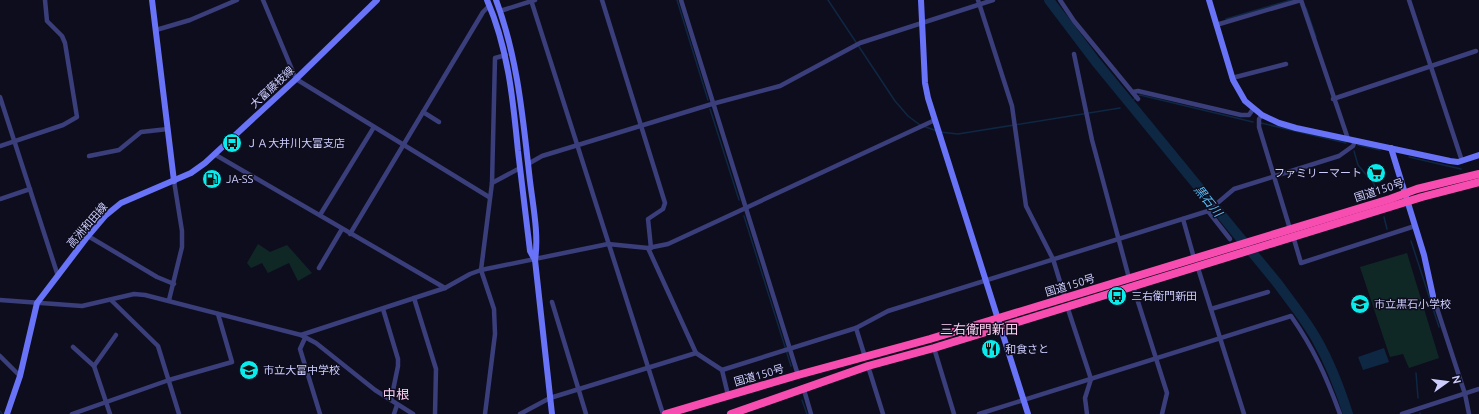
<svg xmlns="http://www.w3.org/2000/svg" width="1479" height="414" font-family="Ubuntu,'Noto Sans JP',sans-serif">
<rect width="100%" height="100%" fill="#0e0d1e"/>
<g fill="#102825">
<polygon points="258,244 270,252 287,245 312,273 298,281 289,263 268,273 262,263 251,268 247,263"/>
<polygon points="1407,253 1439,358 1409,368 1403,354 1390,357 1360,267"/>
</g>
<polygon fill="#0e2742" points="1384,348 1389,362 1363,370 1358,357"/>
<g fill="none" stroke-linecap="round" stroke-linejoin="round">
<g stroke="#0e2742" stroke-width="1.5">
<polyline points="677,0 708,100"/>
<polyline points="828,0 895,101 908,116 920,125"/>
<polyline points="1306,8 1316,37"/>
<polyline points="1226,19 1291,0"/>
<polyline points="1126,105 1140,95 1253,122"/>
<polyline points="710,109 739,200"/>
<polyline points="1261,123 1346,143"/>
<polyline points="923,126 937,131"/>
<polyline points="940,132 958,134 1120,108"/>
<polyline points="1358,145 1380,150"/>
<polyline points="1354,151 1358,165 1374,184 1375,189"/>
<polyline points="1409,157 1461,169"/>
<polyline points="744,216 791,366"/>
<polyline points="1384,217 1387,229"/>
<polyline points="1411,241 1439,327"/>
<polyline points="1416,373 1418,398"/>
<polyline points="802,400 807,414"/>
<polyline points="0,411 2,414"/>
<polyline points="1420,413 1420,414"/>
</g>
<path stroke="#0e2742" stroke-width="10" d="M 1049,0 L 1096,62 L 1278,284 C 1291,302 1306,320 1317,340 C 1330,363 1340,389 1348,414"/>
<g stroke="#3a3e7b" stroke-width="4.5">
<polyline points="263,0 296,79 489,197"/>
<polyline points="531,0 663,414"/>
<polyline points="602,0 665,203 663,209 648,219 651,248"/>
<polyline points="681,0 798,375"/>
<polyline points="978,0 1012,106 1026,206 1053,259 1065,298"/>
<polyline points="1060,0 1074,21 1138,99"/>
<polyline points="1409,0 1462,161"/>
<polyline points="500,11 535,0"/>
<polyline points="1216,25 1301,0 1348,139"/>
<polyline points="156,30 190,20 237,0"/>
<polyline points="1074,54 1092,140 1129,278"/>
<polyline points="1232,78 1286,64"/>
<polyline points="1133,92 1138,91 1241,115 1249,115 1253,109"/>
<polyline points="0,97 58,276"/>
<polyline points="1333,99 1476,51"/>
<polyline points="423,112 439,122"/>
<polyline points="1262,115 1259,119 1259,127 1290,229"/>
<polyline points="0,146 63,125 77,117 65,43 62,36 47,21 45,0"/>
<polyline points="214,154 445,288"/>
<polyline points="89,156 119,150 141,132 168,129"/>
<polyline points="528,164 542,156 578,145 712,104 780,86 860,43 993,0"/>
<polyline points="492,183 520,168"/>
<polyline points="0,199 30,189"/>
<polyline points="1208,211 1230,239"/>
<polyline points="320,215 374,127"/>
<polyline points="1183,219 1194,258"/>
<polyline points="350,234 483,12 489,6"/>
<polyline points="88,236 157,277 174,284"/>
<polyline points="1293,236 1301,263 1415,226"/>
<polyline points="648,248 696,353 722,370 728,395"/>
<polyline points="1197,265 1244,414"/>
<polyline points="319,268 342,229"/>
<polyline points="1133,286 1167,393 1162,414"/>
<polyline points="1433,296 1465,394 1469,414"/>
<polyline points="414,298 436,369 435,414"/>
<polyline points="0,300 82,306 134,294 145,295 301,335 316,343 375,390 413,414"/>
<polyline points="111,300 158,346 179,414"/>
<polyline points="169,300 182,247 182,231 174,181"/>
<polyline points="552,302 586,414"/>
<polyline points="1067,306 1091,379 1085,398 1087,414"/>
<polyline points="383,309 398,359 398,366 391,400"/>
<polyline points="1211,309 1268,292"/>
<polyline points="856,328 865,357"/>
<polyline points="301,335 445,288 470,274 481,270 608,244 648,248 668,244 935,120"/>
<polyline points="305,338 300,349 320,414"/>
<polyline points="73,347 94,366 110,414"/>
<polyline points="934,348 954,414"/>
<polyline points="0,356 20,376"/>
<polyline points="94,366 116,335"/>
<polyline points="868,366 883,414"/>
<polyline points="722,370 856,328 888,311 1208,211 1234,189 1339,156 1353,146 1355,141"/>
<polyline points="804,390 811,414"/>
<polyline points="72,414 169,380 232,362 218,314"/>
<polyline points="394,414 397,405"/>
<polyline points="485,414 495,334 494,309 481,270 492,183 495,58 506,55"/>
<polyline points="520,414 550,398 696,353"/>
<path d="M 979,414 L 1291,316 C 1314,349 1326,376 1340,414"/>
<polyline points="1402,414 1479,389"/>
</g>
<g stroke="#6873f8" stroke-width="6">
<polyline points="152,0 174,181"/>
<path d="M 487,0 C 508,48 513,99 518,151 C 522,184 526,218 530,251 L 535,260"/>
<path d="M 496,0 C 518,58 523,120 530,181 C 533,206 539,235 535,260 L 552,414"/>
<polyline points="921,0 925,83 928,98 1028,414"/>
<polyline points="1209,0 1233,80 1245,101 1262,115 1279,123 1296,128 1450,161 1458,162 1479,155"/>
<polyline points="1391,148 1424,255 1433,296"/>
<polyline points="7,414 20,376 37,303 88,236 105,216 121,203 191,173 205,163 296,79 377,0"/>
</g>
<g stroke="#f74db0" stroke-width="8">
<polyline points="666,414 798,375 930,339 1390,199 1417,189 1479,174"/>
<polyline points="731,414 868,366 934,348 1422,197 1479,182"/>
</g>
</g>
<defs>
<g id="bus-disc" transform="scale(1)"><circle r="9.5" fill="#0aebeb" stroke="#0e0d1e"/><path d="M-5-6H5V4H4V6H2V4H-2V6H-4V4H-5ZM-3.5-4V0h7V-4ZM-3.5 1.2v1.5H-2V1.2ZM2 1.2v1.5H3.5V1.2Z" fill="#111"/></g>
<g id="supermarket-disc" transform="scale(1)"><circle r="9.5" fill="#0aebeb" stroke="#0e0d1e"/><path d="M-6-5.5h2.5l.6 2H6L4.5 2H-2.5L-4.4-4H-6ZM-1.5 3.2a1.3 1.3 0 1 0 .1 0ZM3 3.2a1.3 1.3 0 1 0 .1 0Z" fill="#111"/></g>
<g id="fuel-disc" transform="scale(1)"><circle r="9.5" fill="#0aebeb" stroke="#0e0d1e"/><path d="M-5.5-6h7V0h2V4h1.3V-2.5L3-4.5l.8-.8L6-3V5H2.5V1h-1V6h-7ZM-4.2-4.7v3.2H.2V-4.7Z" fill="#111"/></g>
<g id="school-disc" transform="scale(1)"><circle r="9.5" fill="#0aebeb" stroke="#0e0d1e"/><path d="M0-5L7-2L0 1L-7-2ZM-4 1L0 2.5L4 1V4Q0 6-4 4Z" fill="#111"/></g>
<g id="restaurant-disc" transform="scale(1)"><circle r="9.5" fill="#0aebeb" stroke="#0e0d1e"/><path d="M-5-6h1v4h1v-4h1v4h1v-4h1v5L-1.5 .5V6h-2V.5L-5-1ZM5-6V6H3V1.5H1.5Q1.5-4 5-6Z" fill="#111"/></g>
</defs>
<g fill-rule="evenodd">
<use href="#bus-disc" x="232" y="143"/>
<use href="#supermarket-disc" x="1376" y="173"/>
<use href="#fuel-disc" x="212" y="179"/>
<use href="#bus-disc" x="1117" y="296"/>
<use href="#school-disc" x="1360" y="304"/>
<use href="#restaurant-disc" x="991" y="349"/>
<use href="#school-disc" x="249" y="370"/>
</g>
<g text-anchor="middle" stroke-width="3" stroke-linejoin="round" paint-order="stroke">
<g font-size="11" fill="#cdcdfd" stroke="#0e0d1e">
<text transform="translate(272 87) rotate(-43)" y="4">大富藤枝線</text>
<text transform="translate(1379 190) rotate(-18)" y="4">国道150号</text>
<text transform="translate(87 225) rotate(-49)" y="4">高洲和田線</text>
<text transform="translate(1070 285) rotate(-17)" y="4">国道150号</text>
<text transform="translate(759 375) rotate(-16)" y="4">国道150号</text>
</g>
<g font-size="11" fill="#cdcdfd" stroke="#0e0d1e" text-anchor="start">
<text x="246" y="147">ＪＡ大井川大富支店</text>
<text x="1362" y="177" text-anchor="end">ファミリーマート</text>
<text x="226" y="183">JA-SS</text>
<text x="1131" y="300">三右衛門新田</text>
<text x="1374" y="308">市立黒石小学校</text>
<text x="1005" y="353">和食さと</text>
<text x="263" y="374">市立大富中学校</text>
</g>
<g font-size="12" font-style="italic" fill="#5fc1f8" stroke="#0e0d1e">
<text transform="translate(1208 201) rotate(51)" y="4">黒石川</text>
</g>
<g font-size="13" fill="#fdcff1" stroke="#0e0d1e">
<text x="979" y="334">三右衛門新田</text>
<text x="396" y="399">中根</text>
</g>
</g>
<g transform="translate(1447 382) rotate(76)" stroke="#0e0d1e" stroke-width="3" paint-order="stroke">
<path d="M0-3L7 15L0 10L-7 15Z" fill="#cdcdfd"/>
<text y="-6" font-size="11" font-weight="bold" text-anchor="middle" fill="#cdcdfd">N</text>
</g>
</svg>
